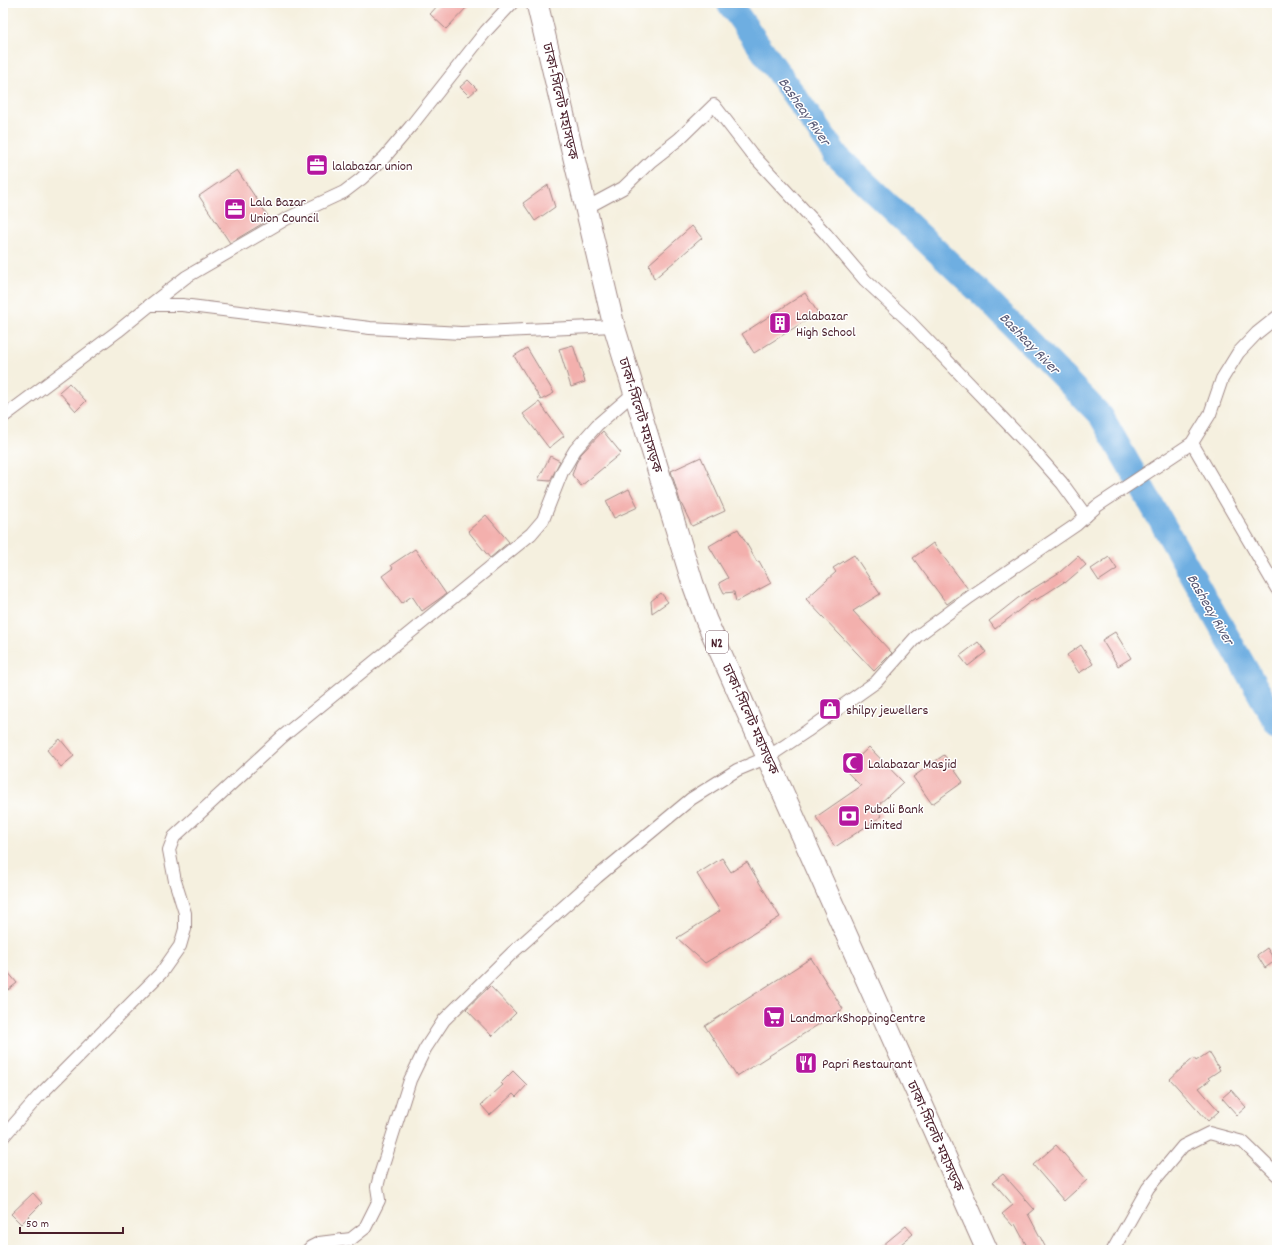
<svg xmlns="http://www.w3.org/2000/svg" width="1280" height="1253" font-family="Dekko,'Noto Sans Bengali',sans-serif">
<rect width="100%" height="100%" fill="#fff"/>
<filter id="ink" filterUnits="userSpaceOnUse"><feTurbulence type="fractalNoise" baseFrequency=".025" numOctaves="2"/><feDisplacementMap in="SourceGraphic" scale="8" xChannelSelector="R" yChannelSelector="G"/><feConvolveMatrix kernelMatrix="1 2 1 2 8 2 1 2 1" color-interpolation-filters="sRGB"/></filter>
<filter id="wash" filterUnits="userSpaceOnUse"><feTurbulence type="fractalNoise" baseFrequency=".012" numOctaves="4" result="noise"/><feDisplacementMap in="SourceGraphic" scale="16" xChannelSelector="R" yChannelSelector="G"/><feGaussianBlur stdDeviation="0.9" result="paint"/><feColorMatrix in="noise" values="0 0 0 0 0 0 0 0 0 0 0 0 0 0 0 0 0 1.4 0 .05"/><feComposite in="paint" operator="in"/></filter>
<g filter="url(#wash)">
<rect width="100%" height="100%" fill="#f5f0df"/>
<g fill="none" stroke-linecap="round" stroke-linejoin="round">
<polyline stroke="#6eaee1" stroke-width="25" points="729,3 837,156 987,299 1101,416 1277,724"/>
</g>
<g id="blocks">
<g fill="#f3b0ad">
<polygon points="440,3 471,3 446,29 430,14"/>
<polygon points="468,80 477,89 469,96 460,87"/>
<polygon points="237,170 270,219 230,243 199,196"/>
<polygon points="548,185 555,207 535,221 523,203"/>
<polygon points="692,226 702,238 654,279 649,264"/>
<polygon points="805,293 818,313 754,353 742,334"/>
<polygon points="573,345 585,382 571,387 559,349"/>
<polygon points="527,348 554,393 541,400 514,356"/>
<polygon points="69,383 86,401 76,411 59,392"/>
<polygon points="539,402 564,436 549,448 523,414"/>
<polygon points="603,431 621,453 581,486 572,475 576,463 581,454"/>
<polygon points="550,456 560,461 550,481 538,480"/>
<polygon points="701,457 725,511 692,526 680,501 671,471"/>
<polygon points="629,489 638,507 614,518 606,501"/>
<polygon points="486,515 509,542 490,558 468,531"/>
<polygon points="738,529 757,562 759,561 771,583 736,602 734,592 724,593 719,583 728,578 709,546"/>
<polygon points="933,543 968,589 947,604 913,558"/>
<polygon points="415,549 446,594 422,611 412,596 402,603 382,576 393,568 391,565"/>
<polygon points="854,555 880,594 853,611 892,653 874,671 806,599 836,572 833,568"/>
<polygon points="1078,556 1086,565 1065,583 1064,582 1036,600 1035,598 995,629 989,621 1018,598 1060,572"/>
<polygon points="1109,557 1117,569 1099,581 1091,569"/>
<polygon points="661,593 668,602 652,613 651,601"/>
<polygon points="1115,632 1131,658 1118,666 1102,640"/>
<polygon points="978,642 986,652 968,666 960,656"/>
<polygon points="1081,645 1093,664 1079,673 1067,655"/>
<polygon points="60,739 74,756 61,767 47,750"/>
<polygon points="869,747 903,782 876,807 882,816 835,847 816,817 861,786 845,770"/>
<polygon points="944,755 963,782 932,804 913,777"/>
<polygon points="722,858 731,872 747,862 780,917 705,963 677,938 720,911 697,874"/>
<polygon points="1267,948 1275,961 1265,968 1257,955"/>
<polygon points="811,958 843,1009 737,1076 705,1026"/>
<polygon points="3,966 17,983 8,990 3,984"/>
<polygon points="490,986 516,1013 492,1036 466,1009"/>
<polygon points="1209,1052 1220,1070 1208,1078 1210,1080 1199,1088 1219,1111 1208,1121 1170,1079 1182,1068 1194,1058 1196,1061"/>
<polygon points="513,1071 527,1085 516,1097 513,1094 490,1115 481,1105 503,1085 501,1083"/>
<polygon points="1231,1090 1246,1107 1237,1115 1222,1098"/>
<polygon points="1056,1145 1087,1180 1064,1201 1033,1165"/>
<polygon points="1003,1174 1034,1209 1028,1214 1047,1250 1029,1250 1015,1224 1013,1226 1002,1214 1013,1205 993,1182"/>
<polygon points="33,1193 42,1203 21,1224 11,1214"/>
<polygon points="906,1226 913,1234 894,1250 877,1250"/>
</g>
</g>
</g>
<g filter="url(#ink)">
<use href="#blocks" fill-opacity="0" stroke="#a08885" stroke-width="1"/>
<g fill="none" stroke-linecap="round" stroke-linejoin="round">
<g stroke="#a08885" stroke-width="14">
<g id="street">
<polyline points="586,208 623,188 651,161 679,139 714,105 751,153 826,234 865,280 910,322 1031,448 1062,483 1086,516"/>
<polyline points="150,305 186,277 286,219 344,192 361,179 384,158 411,126 486,31 512,3"/>
<polyline points="3,417 118,331 150,305 182,305 370,328 461,333 614,326"/>
<polyline points="1192,443 1277,589"/>
<polyline points="3,1137 38,1097 161,973 180,946 185,929 185,913 175,881 169,850 174,837 282,737 531,534 543,520 562,472 575,450 597,425 634,393"/>
<polyline points="308,1250 311,1247 319,1243 351,1239 365,1228 379,1200 377,1187 380,1175 410,1080 425,1049 444,1020 512,953 597,877 691,799 737,770 768,757 807,731 876,682 916,637 970,597 1076,525 1097,506 1192,443 1210,414 1222,379 1238,353 1257,333 1277,317"/>
<polyline points="1113,1250 1148,1188 1183,1146 1209,1133 1243,1142 1277,1175"/>
</g>
</g>
<g stroke="#a08885" stroke-width="23">
<polyline id="highway" points="537,3 614,326 693,584 706,620 987,1250"/>
</g>
<use href="#street" stroke="#fff" stroke-width="12"/>
<use href="#highway" stroke="#fff" stroke-width="21"/>
</g>
</g>
<defs>
<g id="office-square" transform="scale(1.15)"><rect x="-9" y="-9" width="18" height="18" rx="4" fill="#b5179e" stroke="#fff"/><path d="M-6-3h4V-5.5h4V-3h4V5H-6ZM-1-4.5V-3h2v-1.5ZM-6 0V1H6V0Z" fill="#fff"/></g>
<g id="building-square" transform="scale(1.15)"><rect x="-9" y="-9" width="18" height="18" rx="4" fill="#b5179e" stroke="#fff"/><path d="M-4-6H4V6H1V3H-1V6H-4ZM-2.5-4.3h1.7v1.8h-1.7ZM.8-4.3h1.7v1.8H.8ZM-2.5-1h1.7V.8h-1.7ZM.8-1h1.7V.8H.8Z" fill="#fff"/></g>
<g id="shop-square" transform="scale(1.15)"><rect x="-9" y="-9" width="18" height="18" rx="4" fill="#b5179e" stroke="#fff"/><path d="M-5-2.5h2.3a2.7 3.5 0 0 1 5.4 0H5L5.5 6h-11ZM-1.5-2.5h3a1.5 2.3 0 0 0-3 0Z" fill="#fff"/></g>
<g id="mosque-square" transform="scale(1.15)"><rect x="-9" y="-9" width="18" height="18" rx="4" fill="#b5179e" stroke="#fff"/><path d="M3.5-4.9A6 6 0 1 0 3.5 4.9A5 5 0 1 1 3.5-4.9Z" fill="#fff"/></g>
<g id="bank-square" transform="scale(1.15)"><rect x="-9" y="-9" width="18" height="18" rx="4" fill="#b5179e" stroke="#fff"/><path d="M-6-4H6V4H-6ZM0-2.3a2.3 2.3 0 1 0 0 4.6a2.3 2.3 0 1 0 0-4.6Z" fill="#fff"/></g>
<g id="supermarket-square" transform="scale(1.15)"><rect x="-9" y="-9" width="18" height="18" rx="4" fill="#b5179e" stroke="#fff"/><path d="M-6-5.5h2.5l.6 2H6L4.5 2H-2.5L-4.4-4H-6ZM-1.5 3.2a1.3 1.3 0 1 0 .1 0ZM3 3.2a1.3 1.3 0 1 0 .1 0Z" fill="#fff"/></g>
<g id="restaurant-square" transform="scale(1.15)"><rect x="-9" y="-9" width="18" height="18" rx="4" fill="#b5179e" stroke="#fff"/><path d="M-5-6h1v4h1v-4h1v4h1v-4h1v5L-1.5 .5V6h-2V.5L-5-1ZM5-6V6H3V1.5H1.5Q1.5-4 5-6Z" fill="#fff"/></g>
</defs>
<g fill-rule="evenodd">
<use href="#office-square" x="317" y="165"/>
<use href="#office-square" x="235" y="209"/>
<use href="#building-square" x="780" y="323"/>
<use href="#shop-square" x="830" y="709"/>
<use href="#mosque-square" x="853" y="763"/>
<use href="#bank-square" x="849" y="816"/>
<use href="#supermarket-square" x="774" y="1017"/>
<use href="#restaurant-square" x="806" y="1063"/>
</g>
<g text-anchor="middle" stroke-width="3" stroke-linejoin="round" paint-order="stroke">
<rect fill="#fff" stroke="#80626b" stroke-width="1" x="706" y="631" width="22" height="22" rx="3"/>
<g font-size="13" font-weight="bold" fill="#4a1f2b">
<text x="717" y="647">N2</text>
</g>
<g font-size="14" fill="#4a1f2b" stroke="#fff">
<text transform="translate(561 101) rotate(77)" y="5">ঢাকা-সিলেট মহাসড়ক</text>
<text transform="translate(641 415) rotate(73)" y="5">ঢাকা-সিলেট মহাসড়ক</text>
<text transform="translate(751 719) rotate(66)" y="5">ঢাকা-সিলেট মহাসড়ক</text>
<text transform="translate(936 1136) rotate(66)" y="5">ঢাকা-সিলেট মহাসড়ক</text>
</g>
<g font-size="14" fill="#4a1f2b" stroke="#fff" text-anchor="start">
<text x="332" y="170">lalabazar union</text>
<text x="250" y="206">Lala Bazar<tspan x="250" dy="16">Union Council</tspan></text>
<text x="796" y="320">Lalabazar<tspan x="796" dy="16">High School</tspan></text>
<text x="846" y="714">shilpy jewellers</text>
<text x="868" y="768">Lalabazar Masjid</text>
<text x="864" y="813">Pubali Bank<tspan x="864" dy="16">Limited</tspan></text>
<text x="790" y="1022">LandmarkShoppingCentre</text>
<text x="822" y="1068">Papri Restaurant</text>
</g>
<g font-size="15" font-style="italic" fill="#585874" stroke="#fff">
<text transform="translate(805 111) rotate(55)" y="5">Basheay River</text>
<text transform="translate(1030 343) rotate(46)" y="5">Basheay River</text>
<text transform="translate(1211 609) rotate(60)" y="5">Basheay River</text>
</g>
</g>
<rect width="1280" height="1253" fill="none" stroke="#fff" stroke-width="16"/>
<path d="M20 1227v6h103v-6" fill="none" stroke="#4a1f2b" stroke-width="2"/>
<text x="26" y="1227" font-size="12" fill="#4a1f2b" stroke="#ffffff" stroke-width="3" paint-order="stroke">50 m</text>
</svg>
